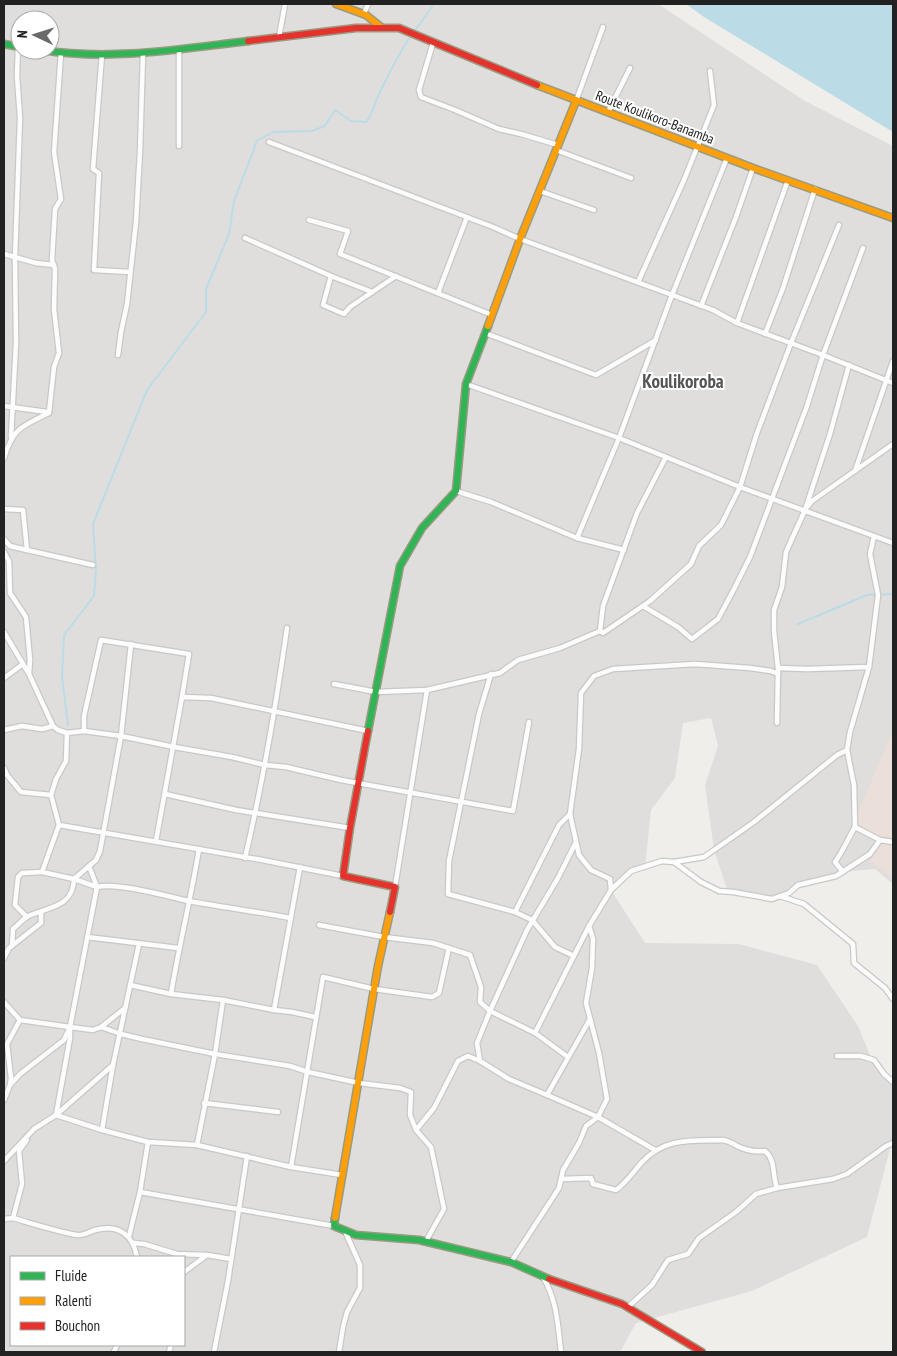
<svg xmlns="http://www.w3.org/2000/svg" width="897" height="1356" font-family="'PT Sans Narrow',sans-serif">
<rect width="100%" height="100%" fill="#f0eeeb"/>
<path fill="#dfdedc" fill-rule="evenodd" d="M 4,4 L 658,4 L 805,101 L 893,146 L 893,884 L 875,869 L 843,872 L 798,885 L 789,893 L 772,899 L 728,892 L 714,850 L 705,785 L 718,746 L 711,718 L 683,723 L 675,778 L 651,810 L 645,867 L 631,871 L 611,890 L 645,943 L 739,944 L 817,965 L 858,1026 L 872,1060 L 893,1082 L 893,1137 L 867,1237 L 752,1291 L 636,1323 L 620,1352 L 4,1352 ZM 20,20 L 50,20 L 50,50 L 20,50 ZM 11,1257 L 184,1257 L 184,1345 L 11,1345 Z"/>
<polygon fill="#ebdfda" points="893,729 893,878 870,861 883,841 855,821"/>
<polygon fill="#bbdce6" points="686,4 893,4 893,132 704,17"/>
<g fill="none" stroke-linecap="round" stroke-linejoin="round">
<g stroke="#bbdce6" stroke-width="2">
<polyline points="414,32 434,4"/>
<polyline points="798,624 867,595 893,594"/>
<path d="M 68,725 L 62,677 L 64,635 L 94,596 L 96,571 L 93,524 L 147,390 L 206,312 L 206,289 L 229,234 L 234,201 L 257,141 L 273,132 L 312,131 L 325,126 L 335,110 L 351,121 L 366,122 C 373,114 374,104 379,94 C 389,74 398,54 411,36"/>
</g>
<g stroke="#c9c8c7" stroke-width="7">
<g id="street">
<polyline points="364,14 368,4"/>
<polyline points="279,37 285,4"/>
<polyline points="433,43 419,90 421,97 455,110 499,129 521,134 558,145"/>
<polyline points="179,49 179,146"/>
<polyline points="102,54 93,169 99,173 94,270 130,272"/>
<polyline points="576,101 603,27"/>
<polyline points="608,112 630,68"/>
<polyline points="269,142 493,227 520,239 713,310 737,323 823,355 893,383"/>
<polyline points="556,150 631,178"/>
<polyline points="540,191 594,210"/>
<polyline points="309,220 348,231 340,254 492,315"/>
<polyline points="245,238 331,276 323,305 344,314 350,307 396,276"/>
<polyline points="4,254 36,263 54,265"/>
<polyline points="331,276 372,292"/>
<polyline points="638,282 684,180 714,105 710,71"/>
<polyline points="438,293 467,217"/>
<polyline points="701,306 736,217 753,168"/>
<polyline points="737,323 788,180"/>
<polyline points="485,333 596,375 656,340"/>
<polyline points="765,334 783,288 815,189"/>
<polyline points="118,355 121,332 127,304 136,222 140,151 143,54"/>
<polyline points="466,384 619,438 740,487 893,543"/>
<polyline points="4,406 47,412"/>
<polyline points="11,437 16,343 15,258 20,118 17,76 18,46"/>
<path d="M 4,458 C 13,428 22,426 49,413 L 54,367 L 59,353 L 54,309 L 55,269 L 52,260 L 55,209 L 61,199 L 54,152 L 61,53"/>
<polyline points="855,471 893,361"/>
<polyline points="456,491 491,502 577,538 624,550"/>
<polyline points="807,507 812,501 893,444"/>
<polyline points="4,509 23,510 27,550 93,565"/>
<polyline points="577,538 619,438 672,295 727,158"/>
<polyline points="4,539 10,546 27,550"/>
<polyline points="4,552 9,561 10,593 26,617 30,660 29,674 53,726"/>
<polyline points="643,606 678,627 692,639 718,619 734,589 750,557 807,406 823,355 863,248"/>
<polyline points="600,631 603,606 637,513 666,457"/>
<polyline points="4,632 29,674"/>
<polyline points="778,668 807,669 869,667 878,595 870,554 874,536"/>
<polyline points="491,674 479,714 449,861 448,894 515,912 559,825 570,814"/>
<polyline points="4,678 23,664"/>
<polyline points="334,684 376,692 427,690 500,673 518,660 560,648 600,631 603,633 650,601 691,564 699,546 721,525 740,487 757,433 791,343 839,225"/>
<polyline points="777,723 778,668 774,631 774,610 782,587 786,552 805,510 830,434 849,365"/>
<polyline points="4,730 22,726 42,729 53,726 58,730 67,733 84,731 121,736 174,747 232,757 265,765 286,767 341,780 513,811 529,722"/>
<polyline points="84,731 84,716 101,640 189,654 182,697"/>
<polyline points="4,768 7,775 21,792 51,795"/>
<polyline points="165,794 236,810 350,828"/>
<polyline points="59,825 262,860 343,876"/>
<polyline points="855,827 854,785 847,750 850,732 869,667"/>
<polyline points="880,840 893,842"/>
<polyline points="156,841 182,697 211,698 368,731"/>
<path d="M 245,858 C 263,782 276,705 287,628"/>
<polyline points="42,872 74,879 96,860 100,851 121,736 131,644"/>
<path d="M 843,872 L 835,862 C 843,851 848,839 855,827 L 880,840 L 870,854 L 836,876 L 798,885 L 789,893 L 772,899 L 733,892 L 719,891 L 701,882 L 674,862 L 704,857 L 754,822 L 837,755 L 847,750"/>
<polyline points="395,887 427,690"/>
<polyline points="611,890 610,879 591,870 579,855 570,814 579,749 581,693 594,676 613,669 695,664 750,668 771,671 778,674"/>
<polyline points="780,896 804,904 853,944 854,963 885,988 893,999"/>
<polyline points="515,912 532,920 555,947 574,956"/>
<polyline points="27,917 15,905 18,877 22,873 42,872 59,825 51,795 56,779 66,761 67,733"/>
<polyline points="319,925 384,937 433,943 470,955 481,987 480,1002 490,1011 535,1033"/>
<polyline points="87,937 178,948"/>
<path d="M 12,946 L 13,929 C 18,925 23,919 28,916 C 48,907 73,908 74,879 L 97,887 L 89,866"/>
<polyline points="4,958 9,948 41,923 41,912"/>
<polyline points="130,985 171,994 223,1000 274,1010 292,1012 315,1017"/>
<path d="M 171,994 C 179,945 191,898 199,849"/>
<path d="M 4,1002 L 20,1020 L 70,1027 L 97,887 C 116,882 167,896 188,901 C 223,907 257,912 291,918"/>
<polyline points="274,1010 300,867"/>
<polyline points="590,1019 547,1095 598,1117 655,1150"/>
<polyline points="101,1027 125,1008"/>
<polyline points="70,1028 70,1038 56,1115 102,1130 148,1142 197,1145 291,1167 342,1175"/>
<polyline points="837,1056 861,1056 874,1060 884,1074 893,1082"/>
<polyline points="568,1057 535,1033 589,926 611,890 631,871 662,861 674,862"/>
<polyline points="10,1085 20,1074 64,1040 70,1027 93,1030 101,1027 121,1034 142,1039 215,1054 290,1066 308,1072 359,1083 400,1088 411,1092 410,1115 416,1130 434,1108 458,1061 468,1056 480,1061"/>
<polyline points="547,1095 509,1079 480,1061 477,1043 490,1011 527,930 558,878 576,842"/>
<polyline points="4,1100 10,1085 11,1078 7,1044 20,1020"/>
<polyline points="204,1103 278,1112"/>
<polyline points="102,1130 113,1065 139,944"/>
<polyline points="416,1130 431,1147 444,1209 426,1241"/>
<polyline points="197,1145 215,1054 223,1000"/>
<polyline points="4,1161 34,1129 56,1115 113,1065"/>
<polyline points="291,1167 323,977 374,989 432,997 439,993 449,948"/>
<path d="M 561,1179 L 591,1178 L 593,1184 L 616,1190 C 627,1182 633,1172 642,1162 C 666,1137 691,1141 723,1140 C 729,1141 732,1143 737,1146 C 747,1151 755,1152 765,1151 C 776,1160 772,1175 777,1188 L 833,1179 L 847,1174 L 886,1146 L 893,1143"/>
<polyline points="140,1192 334,1226"/>
<path d="M 13,1218 C 34,1224 55,1231 77,1235 C 83,1236 89,1232 95,1230 C 119,1224 133,1235 137,1257"/>
<polyline points="4,1219 13,1218 22,1184 19,1151 27,1140"/>
<polyline points="129,1236 140,1192 148,1142"/>
<polyline points="134,1243 144,1244 177,1254 207,1255"/>
<polyline points="511,1262 559,1188 563,1170 579,1143 586,1126 598,1117 607,1099 599,1053 586,1003 592,968 593,939 589,926"/>
<polyline points="184,1272 207,1255 231,1259"/>
<path d="M 543,1277 C 557,1300 558,1326 561,1352"/>
<polyline points="628,1307 652,1285 668,1260 688,1254 699,1238 736,1212 756,1194 777,1188"/>
<polyline points="114,1352 117,1345"/>
<polyline points="169,1352 171,1345"/>
<polyline points="214,1352 228,1281 247,1156"/>
<polyline points="339,1352 343,1327 347,1312 360,1288 360,1265 345,1231"/>
</g>
</g>
<g stroke="#999b81" stroke-width="9">
<g id="fast">
<polyline points="4,44 20,47"/>
<path d="M 42,50 C 111,61 180,49 248,41"/>
<polyline points="368,731 400,566 422,528 456,491 466,384 488,326"/>
<polyline points="335,1218 334,1226 356,1235 419,1240 511,1262 549,1279"/>
</g>
</g>
<g stroke="#999b81" stroke-width="9">
<g id="slow">
<polyline points="336,4 366,15 381,27"/>
<polyline points="537,85 753,168 893,218"/>
<polyline points="488,326 520,239 576,101"/>
<polyline points="335,1218 378,966 390,912"/>
</g>
</g>
<g stroke="#999b81" stroke-width="9">
<g id="jam">
<polyline points="248,41 356,28 399,28 537,85"/>
<polyline points="368,731 350,828 343,876 395,887 390,912"/>
<polyline points="549,1279 622,1304 702,1352"/>
</g>
</g>
<use href="#street" stroke="#fdfcfc" stroke-width="4.5"/>
<use href="#fast" stroke="#30b455" stroke-width="6"/>
<use href="#slow" stroke="#ff9f0a" stroke-width="6"/>
<use href="#jam" stroke="#e5322d" stroke-width="6"/>
</g>
<g text-anchor="middle" stroke-width="4" stroke-linejoin="round" paint-order="stroke">
<g font-size="14" fill="#222" stroke="#fff">
<text transform="translate(655 117) rotate(21)" y="5">Route Koulikoro-Banamba</text>
</g>
<g font-size="19" font-weight="bold" fill="#555" stroke="#fff">
<text x="683" y="388">Koulikoroba</text>
</g>
</g>
<rect width="897" height="1356" fill="none" stroke="#222222" stroke-width="10"/>
<rect x="10" y="1256" width="175" height="90" fill="#ffffff" stroke="#a7a7a7"/>
<rect x="20" y="1272" width="25" height="8" fill="#30b455" stroke="#a7a7a7"/>
<text x="55" y="1281" font-size="15" fill="#222222">Fluide</text>
<rect x="20" y="1297" width="25" height="8" fill="#ff9f0a" stroke="#a7a7a7"/>
<text x="55" y="1306" font-size="15" fill="#222222">Ralenti</text>
<rect x="20" y="1322" width="25" height="8" fill="#e5322d" stroke="#a7a7a7"/>
<text x="55" y="1331" font-size="15" fill="#222222">Bouchon</text>
<g transform="translate(35 35) rotate(274)"><circle r="24" fill="#ffffff" stroke="#a7a7a7"/>
<path d="M0-4L9 19L0 12L-9 19Z" fill="#6a6968"/>
<text y="-8" font-size="14" font-weight="bold" text-anchor="middle" fill="#222222">N</text>
</g>
</svg>
